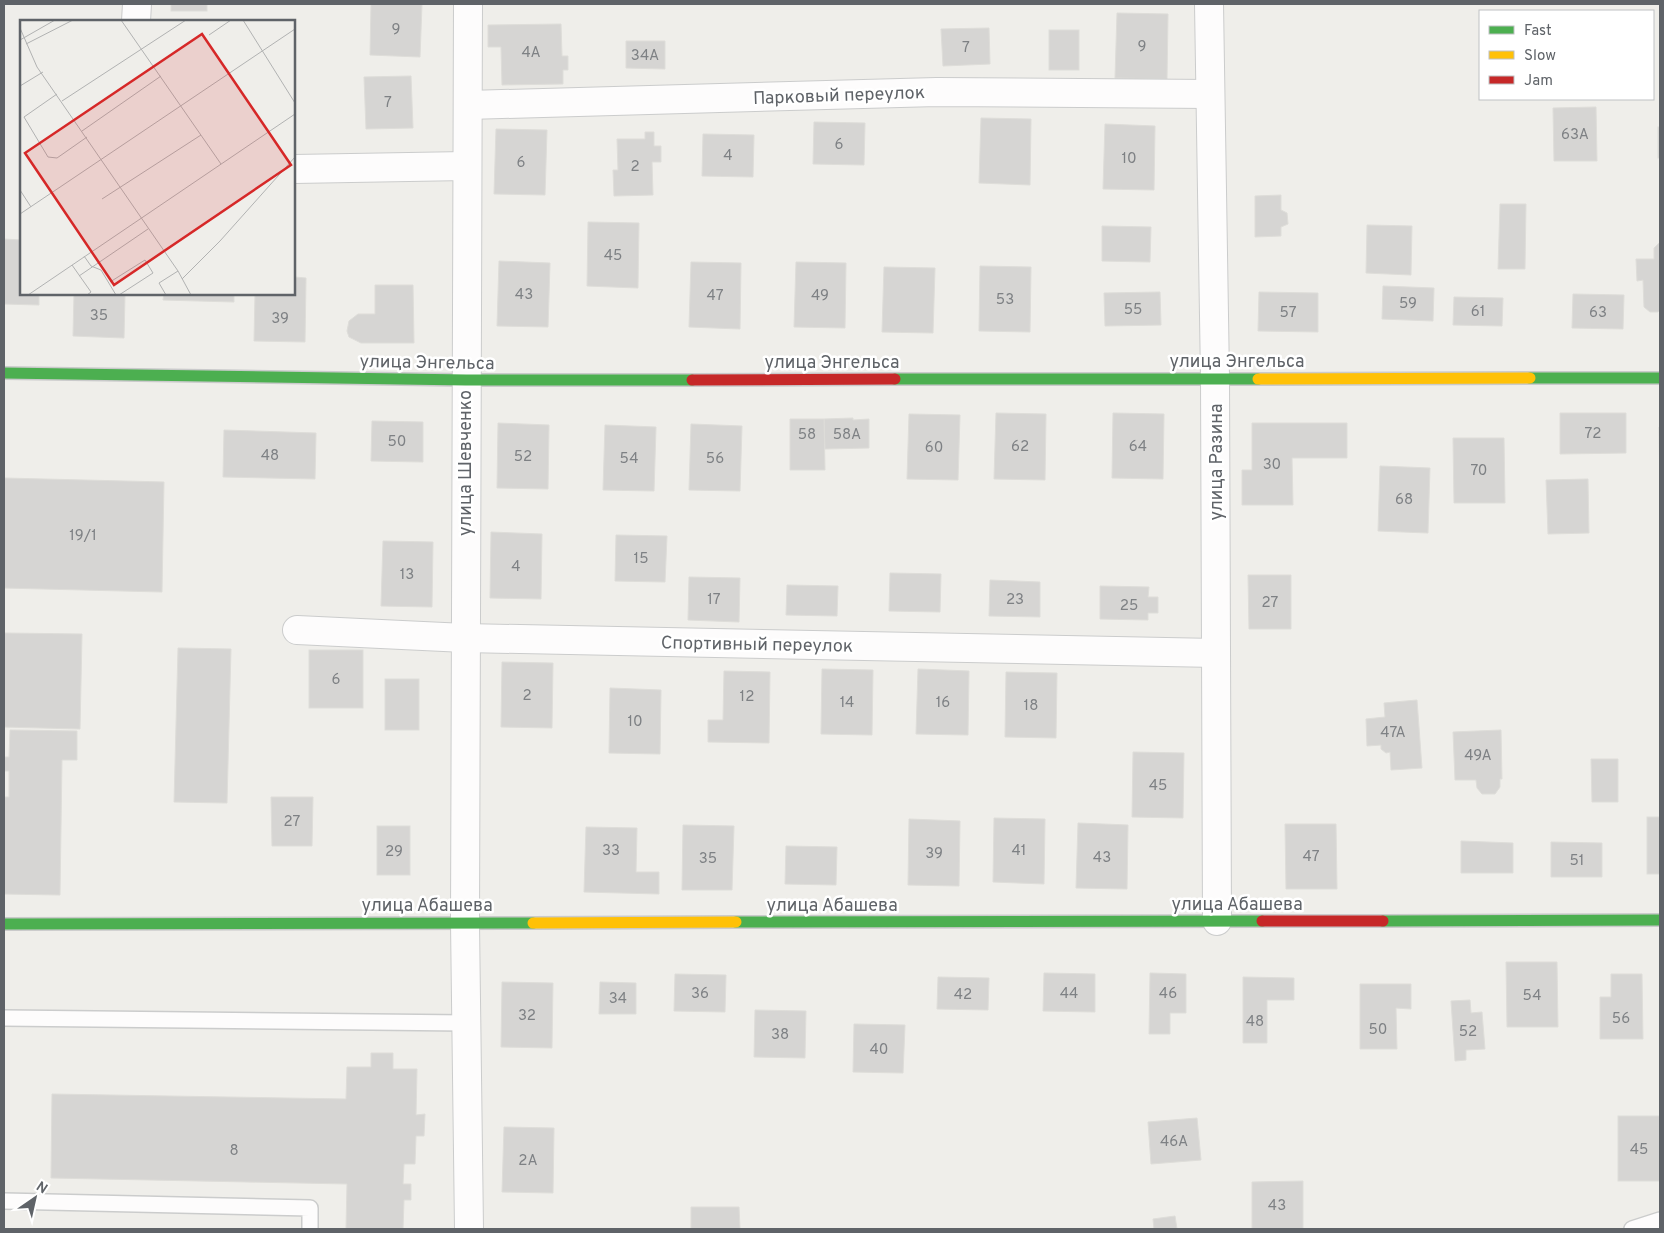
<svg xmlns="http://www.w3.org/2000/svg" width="1664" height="1233" font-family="Overpass,sans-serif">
<rect width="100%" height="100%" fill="#efeeea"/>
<g fill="#d6d5d3" stroke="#deddd9">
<rect x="171" y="4" width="36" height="7"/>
<polygon points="371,4 422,4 420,57 370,55"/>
<polygon points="1117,13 1168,14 1167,79 1115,78"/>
<polygon points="561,24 562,56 568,56 568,70 563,70 563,84 502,85 501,47 488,47 488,25"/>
<polygon points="989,28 990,64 943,66 941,29"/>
<rect x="1049" y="30" width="30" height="40"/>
<polygon points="626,41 665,41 665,69 626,68"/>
<polygon points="411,76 413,128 366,129 364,77"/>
<polygon points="1596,107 1597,161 1554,161 1553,108"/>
<polygon points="981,118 1031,119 1030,185 979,183"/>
<polygon points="814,122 865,123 864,165 813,164"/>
<polygon points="1105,124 1155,126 1154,190 1103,189"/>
<rect x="1658" y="127" width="2" height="31"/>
<polygon points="496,129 547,130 545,195 494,194"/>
<polygon points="645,132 654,132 654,146 661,146 661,162 652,162 653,195 614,196 613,170 618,170 617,139 645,139"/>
<polygon points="703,134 754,135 753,177 702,176"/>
<polygon points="1281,195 1281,210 1287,213 1288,224 1281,227 1281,236 1255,237 1255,196"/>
<polygon points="1500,204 1526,204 1525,269 1498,269"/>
<polygon points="588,222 639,223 638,288 587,286"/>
<polygon points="1367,225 1412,226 1411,275 1366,273"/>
<polygon points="1102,226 1151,227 1150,262 1102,261"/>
<polygon points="4,239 21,240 21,294 39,294 39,305 4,304"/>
<polygon points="1660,242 1660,310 1658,312 1650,312 1644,307 1643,280 1637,281 1636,259 1654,259 1654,248"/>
<polygon points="499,261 550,263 548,327 497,326"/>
<polygon points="691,262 741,263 740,329 689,327"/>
<polygon points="796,262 846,263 845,328 794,327"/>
<polygon points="980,266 1031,267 1030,332 979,331"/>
<polygon points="884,267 935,268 933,333 882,332"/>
<polygon points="294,277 306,278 305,342 254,341 255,294 294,294"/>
<polygon points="375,285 413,285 414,343 361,343 349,337 347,331 349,321 358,314 375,314"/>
<polygon points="1383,286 1434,288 1433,321 1382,319"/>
<polygon points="1160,292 1161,325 1105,326 1104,293"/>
<polygon points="1259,292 1318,293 1318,332 1258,331"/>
<polygon points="74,294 125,294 124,338 73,336"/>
<polygon points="164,294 234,294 234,302 163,300"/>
<polygon points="1573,294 1624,295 1623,329 1572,328"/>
<polygon points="1454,297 1503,298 1502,326 1453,325"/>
<polygon points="996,413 1046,414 1045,480 994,479"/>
<polygon points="1113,413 1164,414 1163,479 1112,478"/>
<polygon points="1560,413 1626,413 1626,453 1560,454"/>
<polygon points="909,414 960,415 958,480 907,479"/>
<polygon points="853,418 853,420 869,419 869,448 825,449 824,419"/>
<polygon points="790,419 824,419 825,470 790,470"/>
<polygon points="372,421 423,422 423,462 371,461"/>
<polygon points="498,423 549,425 548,489 497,488"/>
<polygon points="1252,423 1347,423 1347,458 1292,458 1293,505 1242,505 1242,470 1252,470"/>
<polygon points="691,424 742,426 740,491 689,490"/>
<polygon points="605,425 656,427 654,491 603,490"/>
<polygon points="1659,427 1660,427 1660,492"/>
<polygon points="224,430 316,433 315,479 223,477"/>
<polygon points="1453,438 1504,438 1505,503 1454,503"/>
<polygon points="1380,466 1430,468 1428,533 1378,531"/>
<polygon points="4,478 164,482 162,592 4,588"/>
<polygon points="1588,479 1589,533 1548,534 1546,480"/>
<polygon points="491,532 542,534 541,599 490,598"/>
<polygon points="616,535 667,536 665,582 615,581"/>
<polygon points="383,541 433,542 432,607 381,606"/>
<polygon points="890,573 941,574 940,612 889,611"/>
<polygon points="1248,575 1291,575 1291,629 1249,629"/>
<polygon points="689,577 740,578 739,622 688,620"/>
<polygon points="990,580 1040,582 1040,617 989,616"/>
<polygon points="787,585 838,586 837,616 786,615"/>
<polygon points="1100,586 1149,587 1148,597 1158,597 1158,613 1148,613 1148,620 1100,619"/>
<polygon points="4,633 82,634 80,729 4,727"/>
<polygon points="178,648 231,649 227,803 174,802"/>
<rect x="309" y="650" width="54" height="58"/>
<polygon points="502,662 553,663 552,728 501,727"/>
<polygon points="822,669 873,670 872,735 821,734"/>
<polygon points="918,669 969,671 968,735 916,734"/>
<polygon points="724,671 770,672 769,743 708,742 708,720 723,720"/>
<polygon points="1006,672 1057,673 1056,738 1005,737"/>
<rect x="385" y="679" width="34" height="51"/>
<polygon points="610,688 661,690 660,754 609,753"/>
<polygon points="1417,700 1422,768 1391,770 1390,752 1386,753 1381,749 1381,745 1367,746 1366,719 1385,717 1384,703"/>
<polygon points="10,730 77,731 77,760 62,760 60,895 4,894 4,797 9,797 9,771 4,771 4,757 9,757"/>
<polygon points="1501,730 1502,779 1500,779 1500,787 1495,794 1482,794 1477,788 1476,780 1455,780 1453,732"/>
<polygon points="1133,752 1184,753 1183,818 1132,817"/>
<polygon points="1591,759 1618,759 1618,802 1592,802"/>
<polygon points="271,797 313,797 312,846 272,846"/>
<rect x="1647" y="817" width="13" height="57"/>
<polygon points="994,818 1045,819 1044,884 993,882"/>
<polygon points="909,819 960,821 959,886 908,885"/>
<polygon points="1078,823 1128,825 1127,889 1076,888"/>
<polygon points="1285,824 1336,824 1337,889 1286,889"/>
<polygon points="683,825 734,826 732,890 682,890"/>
<rect x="377" y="826" width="33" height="49"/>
<polygon points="586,827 637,828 636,872 659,872 659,894 584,892"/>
<polygon points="1461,841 1513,843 1513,873 1461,873"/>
<polygon points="1551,842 1602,843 1602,877 1551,877"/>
<polygon points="786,846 837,847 836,885 785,884"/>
<polygon points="1506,962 1557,962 1558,1027 1507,1027"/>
<polygon points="1044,973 1095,974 1095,1012 1043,1011"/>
<polygon points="1150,973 1186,974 1186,1013 1170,1013 1170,1034 1149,1034"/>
<polygon points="675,974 726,975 725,1012 674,1011"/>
<polygon points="1611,974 1642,974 1643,1039 1600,1039 1600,997 1611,997"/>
<polygon points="938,977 989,978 988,1010 937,1009"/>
<polygon points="1243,977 1294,978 1294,1000 1267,1000 1267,1043 1243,1043"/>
<polygon points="502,982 553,983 552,1048 501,1047"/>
<polygon points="600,982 636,983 636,1014 599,1014"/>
<polygon points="1360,984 1411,984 1411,1009 1396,1008 1397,1049 1360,1049"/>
<polygon points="1470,1000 1471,1013 1482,1012 1485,1049 1466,1050 1466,1060 1455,1061 1451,1001"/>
<polygon points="755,1010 806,1011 805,1058 754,1057"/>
<polygon points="854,1024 905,1025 903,1073 853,1072"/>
<polygon points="371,1053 393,1053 393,1069 417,1069 416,1115 425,1114 424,1136 416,1136 415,1164 404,1164 403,1184 411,1184 411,1200 404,1200 403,1229 346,1229 347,1184 51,1178 52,1094 346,1099 347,1067 371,1067"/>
<rect x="1618" y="1116" width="42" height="65"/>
<polygon points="1197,1118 1201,1160 1151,1164 1148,1122"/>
<polygon points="504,1127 554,1128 553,1193 502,1192"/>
<polygon points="1303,1181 1303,1229 1252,1229 1252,1182"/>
<polygon points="691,1207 739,1207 740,1229 691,1229"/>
<polygon points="1175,1216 1177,1229 1154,1229 1153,1219"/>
</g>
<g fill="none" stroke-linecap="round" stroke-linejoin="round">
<g stroke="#cbcccc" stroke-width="18">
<g id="lane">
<polyline points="4,1018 466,1023"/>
<polyline points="4,1201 310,1208 310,1229"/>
<polyline points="1632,1229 1660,1220"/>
</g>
</g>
<g stroke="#cbcccc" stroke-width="30">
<g id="street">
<polyline points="468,4 465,923 469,1229"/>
<polyline points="1209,4 1215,378 1217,921"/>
<polyline points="136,21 137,4"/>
<polyline points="468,105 937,92 1210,94"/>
<polyline points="294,169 466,166"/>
<polyline points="297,630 465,638 1216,653"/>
</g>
</g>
<g stroke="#cacacb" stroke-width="14">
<g id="fast">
<polyline points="4,373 466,380 692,380"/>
<polyline points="1530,378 1660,378"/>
<polyline points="895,379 1258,379"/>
<polyline points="1383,921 1660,920"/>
<polyline points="736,922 1262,921"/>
<polyline points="4,924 533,923"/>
</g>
</g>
<g stroke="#cacacb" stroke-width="14">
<g id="slow">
<polyline points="1258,379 1530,378"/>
<polyline points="533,923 736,922"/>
</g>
</g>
<g stroke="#cacacb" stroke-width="14">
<g id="jam">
<polyline points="692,380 895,379"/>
<polyline points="1262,921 1383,921"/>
</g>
</g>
<use href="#lane" stroke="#fdfcfc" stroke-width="15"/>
<use href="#street" stroke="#fdfcfc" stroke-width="28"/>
<use href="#fast" stroke="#4caf50" stroke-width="11"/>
<use href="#slow" stroke="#ffc107" stroke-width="11"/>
<use href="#jam" stroke="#c62828" stroke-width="11"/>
</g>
<g text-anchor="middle" stroke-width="5" stroke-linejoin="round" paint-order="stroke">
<g font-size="15" fill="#7e8184">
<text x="396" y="34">9</text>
<text x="1142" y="51">9</text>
<text x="966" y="52">7</text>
<text x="531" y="57">4А</text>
<text x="645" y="60">34А</text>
<text x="388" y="107">7</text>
<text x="1575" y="139">63А</text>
<text x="839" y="149">6</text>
<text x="728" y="160">4</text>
<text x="1129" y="163">10</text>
<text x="521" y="167">6</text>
<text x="635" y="171">2</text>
<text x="613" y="260">45</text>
<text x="524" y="299">43</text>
<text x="715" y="300">47</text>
<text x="820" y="300">49</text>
<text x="1005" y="304">53</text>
<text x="1408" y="308">59</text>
<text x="1133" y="314">55</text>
<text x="1478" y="316">61</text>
<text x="1288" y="317">57</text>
<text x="1598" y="317">63</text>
<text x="99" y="320">35</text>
<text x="280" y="323">39</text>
<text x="1593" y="438">72</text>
<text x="807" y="439">58</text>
<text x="847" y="439">58А</text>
<text x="397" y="446">50</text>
<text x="1020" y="451">62</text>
<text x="1138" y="451">64</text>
<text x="934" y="452">60</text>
<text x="270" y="460">48</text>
<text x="523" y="461">52</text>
<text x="629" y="463">54</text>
<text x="715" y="463">56</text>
<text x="1272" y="469">30</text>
<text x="1479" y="475">70</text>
<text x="1404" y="504">68</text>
<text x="83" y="540">19/1</text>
<text x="641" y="563">15</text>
<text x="516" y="571">4</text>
<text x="407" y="579">13</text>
<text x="714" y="604">17</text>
<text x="1015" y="604">23</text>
<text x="1270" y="607">27</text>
<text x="1129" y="610">25</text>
<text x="336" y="684">6</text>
<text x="527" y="700">2</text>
<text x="747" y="701">12</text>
<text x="847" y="707">14</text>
<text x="943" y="707">16</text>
<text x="1031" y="710">18</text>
<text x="635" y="726">10</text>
<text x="1393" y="737">47А</text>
<text x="1478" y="760">49А</text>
<text x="1158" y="790">45</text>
<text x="292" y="826">27</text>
<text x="611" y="855">33</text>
<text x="1019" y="855">41</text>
<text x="394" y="856">29</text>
<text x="934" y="858">39</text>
<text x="1311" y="861">47</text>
<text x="1102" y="862">43</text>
<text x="708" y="863">35</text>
<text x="1577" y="865">51</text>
<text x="700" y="998">36</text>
<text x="1069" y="998">44</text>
<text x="1168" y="998">46</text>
<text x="963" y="999">42</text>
<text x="1532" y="1000">54</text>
<text x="618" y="1003">34</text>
<text x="527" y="1020">32</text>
<text x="1621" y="1023">56</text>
<text x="1255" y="1026">48</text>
<text x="1378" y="1034">50</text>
<text x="1468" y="1036">52</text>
<text x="780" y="1039">38</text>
<text x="879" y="1054">40</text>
<text x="1174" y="1146">46А</text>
<text x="1639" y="1154">45</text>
<text x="234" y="1155">8</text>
<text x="528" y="1165">2А</text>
<text x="1277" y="1210">43</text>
</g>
<g font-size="18" fill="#5f6368" stroke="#fff">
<text transform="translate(839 95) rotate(-2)" y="6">Парковый переулок</text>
<text x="1237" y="367">улица Энгельса</text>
<text transform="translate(427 362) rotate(1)" y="6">улица Энгельса</text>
<text x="832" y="368">улица Энгельса</text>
<text transform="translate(1216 462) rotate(-90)" y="6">улица Разина</text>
<text transform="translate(465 463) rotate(-90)" y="6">улица Шевченко</text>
<text transform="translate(757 644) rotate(1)" y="6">Спортивный переулок</text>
<text x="1237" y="910">улица Абашева</text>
<text x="427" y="911">улица Абашева</text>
<text x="832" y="911">улица Абашева</text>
</g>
</g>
<g transform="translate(20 20)">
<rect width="275" height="275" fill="#efeeea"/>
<path fill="none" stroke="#b1b2b2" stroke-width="1" d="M 101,0 L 201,144M 223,0 L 275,83M 0,8 L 17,47 L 158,251 L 171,275M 189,15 L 211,0M 0,20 L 35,0M 6,24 L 53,0M 0,66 L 23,52M 37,74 L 4,97 L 28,137 L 37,138 L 67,117M 42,81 L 166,0M 62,111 L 141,56M 0,170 L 11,187M 82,179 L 181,115M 0,194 L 275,9M 64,236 L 71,246 L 81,250 L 96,275M 52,245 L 71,272 L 67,275M 59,256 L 128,209M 162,259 L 200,221 L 275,137M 90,262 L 125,240 L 133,253 L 99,275M 8,275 L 275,94M 146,275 L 139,263 L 158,251"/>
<path fill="#d62828" fill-opacity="0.15" stroke="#d62828" stroke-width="2.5" d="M 182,14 L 271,145 L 94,265 L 5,133 Z"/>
<rect width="275" height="275" fill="none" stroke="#5f6368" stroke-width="2.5"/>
</g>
<rect width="1664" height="1233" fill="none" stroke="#5f6368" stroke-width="10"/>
<rect x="1479" y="10" width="175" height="90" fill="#ffffff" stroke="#bfc1c3"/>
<rect x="1489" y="26" width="25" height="8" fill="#4caf50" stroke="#bfc1c3"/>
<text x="1524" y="35" font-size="15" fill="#5f6368">Fast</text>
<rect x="1489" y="51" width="25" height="8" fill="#ffc107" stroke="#bfc1c3"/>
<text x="1524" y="60" font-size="15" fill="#5f6368">Slow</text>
<rect x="1489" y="76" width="25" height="8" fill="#c62828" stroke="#bfc1c3"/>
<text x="1524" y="85" font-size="15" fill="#5f6368">Jam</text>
<g transform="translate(35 1198) rotate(34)" stroke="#ffffff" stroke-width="4" paint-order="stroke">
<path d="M0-4L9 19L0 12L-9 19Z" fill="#5f6368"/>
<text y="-8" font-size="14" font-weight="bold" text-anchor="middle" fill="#5f6368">N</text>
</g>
</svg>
